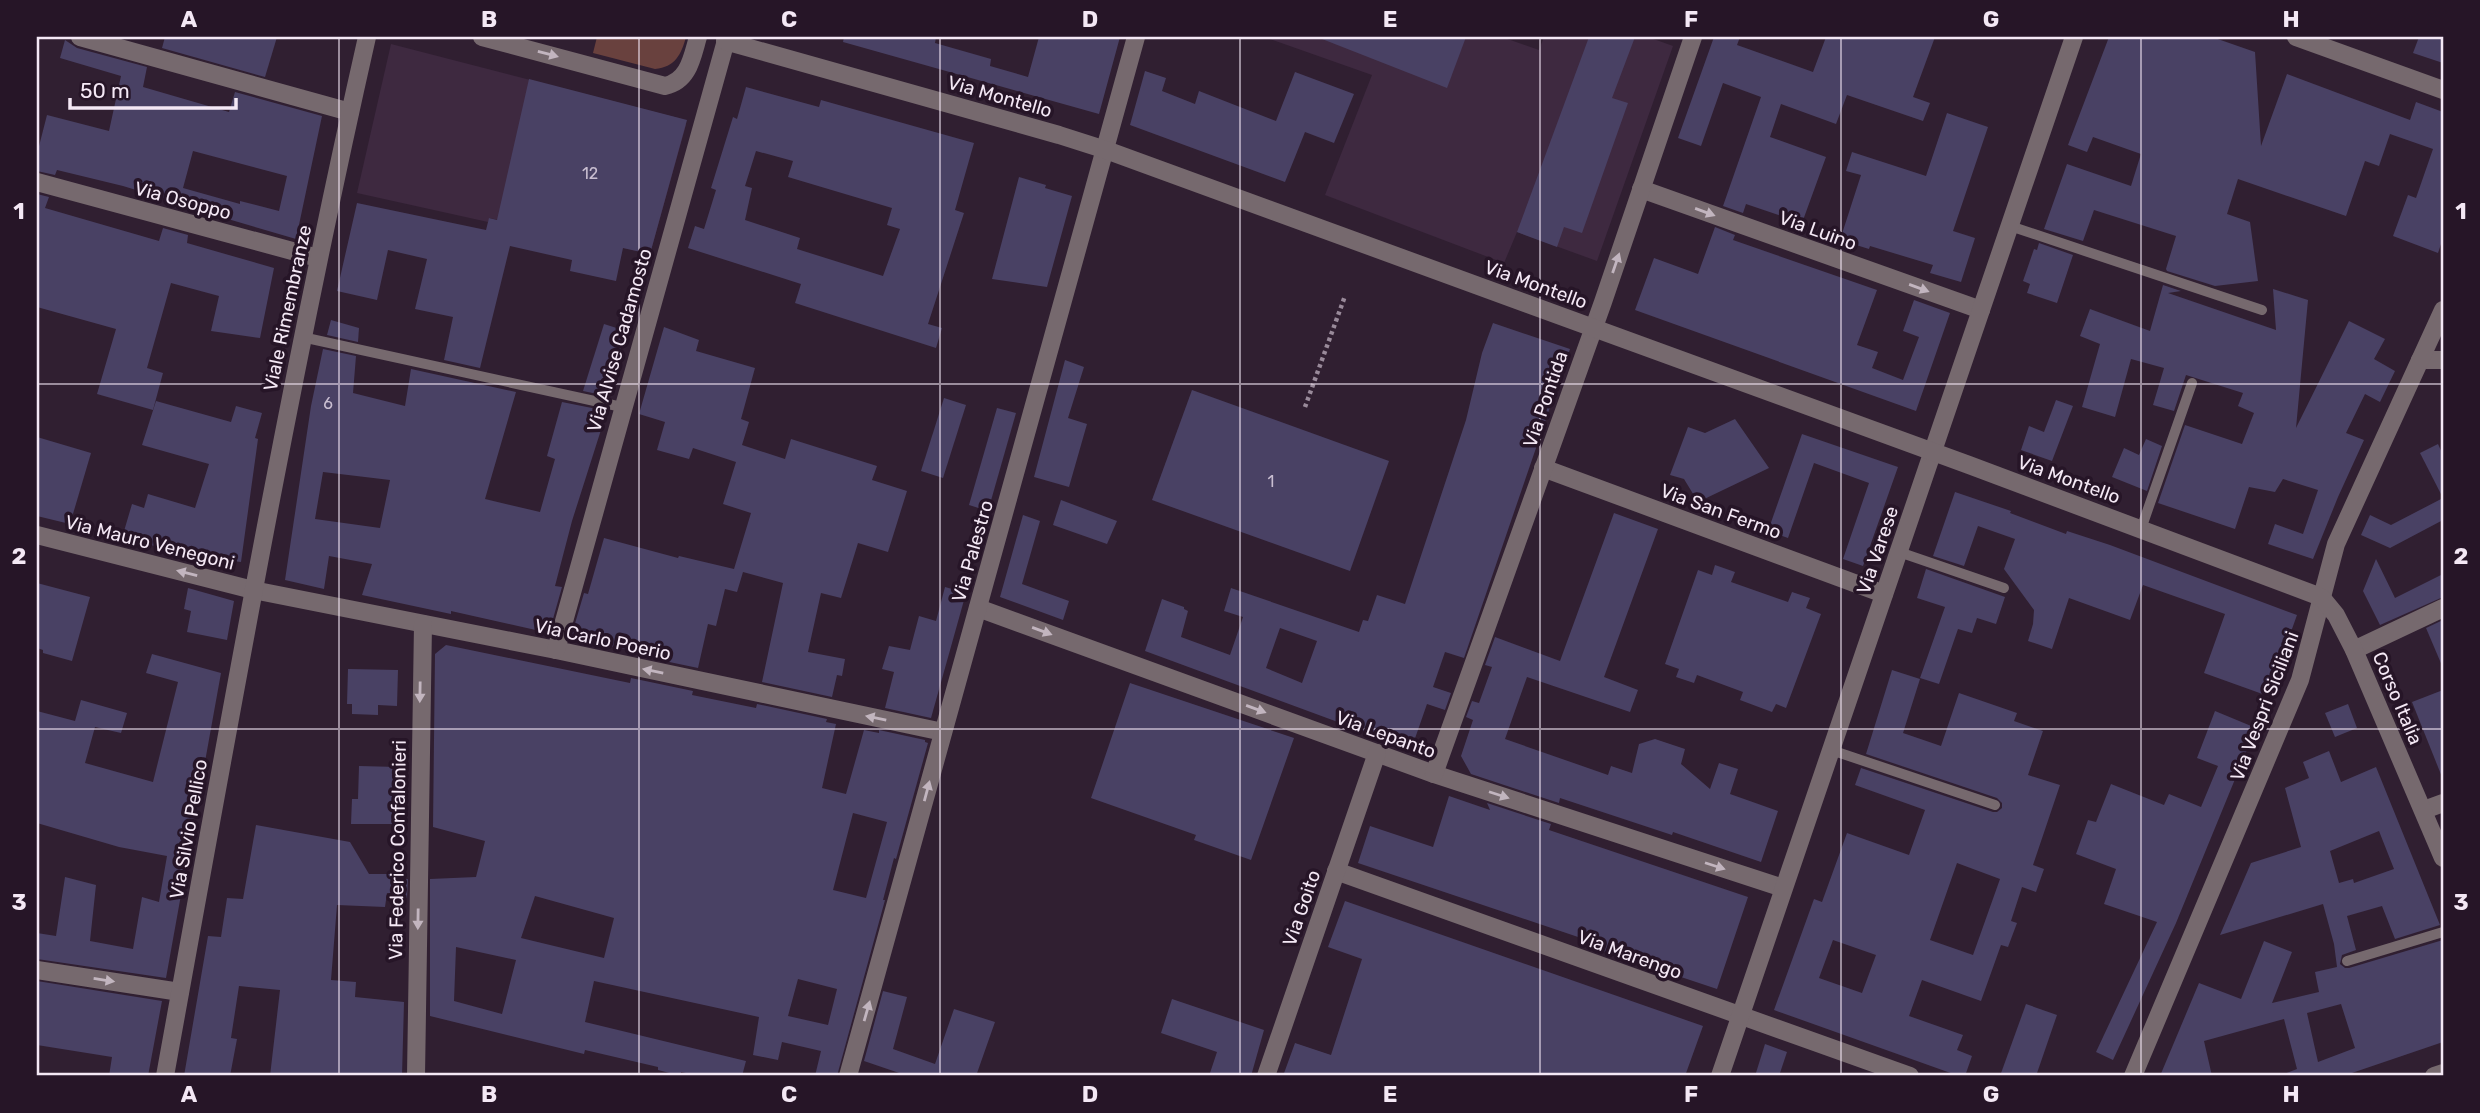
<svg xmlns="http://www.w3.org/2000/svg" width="2480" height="1113" font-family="Rubik,sans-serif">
<rect width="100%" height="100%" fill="#301f31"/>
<g fill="#3e2940">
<polygon points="1264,37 1502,37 1539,50 1544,37 1648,37 1673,46 1597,261 1517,232 1504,263 1325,195 1372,75"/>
<polygon points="391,44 682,119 686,125 650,254 515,224 490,218 488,222 357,193"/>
</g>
<path fill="#69413e" d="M 597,37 L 686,37 C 681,55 675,67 655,69 L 593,53 Z"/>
<g fill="#494164" fill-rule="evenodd">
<polygon points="165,37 277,37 265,77 162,48"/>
<polygon points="844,37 936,37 935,43 991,59 990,66 1028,77 1039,37 1120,37 1099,114 843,42"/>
<polygon points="1317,37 1466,37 1447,88"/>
<polygon points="1589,37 1635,37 1612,98 1628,103 1582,233 1564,227 1557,247 1517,232"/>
<polygon points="1714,37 1740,37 1737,45 1813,72 1826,37 1935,37 1913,97 1930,103 1923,121 1847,95 1836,124 1781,104 1770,137 1826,157 1802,223 1746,204 1743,213 1723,206 1761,97 1723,83 1701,146 1678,138"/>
<polygon points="2109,37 2212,37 2255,52 2261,146 2287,74 2410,120 2416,102 2443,112 2443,238 2438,253 2393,236 2408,195 2416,198 2433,149 2390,134 2379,166 2365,161 2346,216 2238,179 2227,214 2250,222 2258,281 2215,286 2167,271 2166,269 2176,236 2094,210 2083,241 2044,229 2067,164 2131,186 2141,154 2093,137 2087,152 2068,145"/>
<polygon points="2419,37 2443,37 2443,63 2413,53"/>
<path d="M 65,40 L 77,48 L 147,67 L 143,87 L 229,112 L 235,92 L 322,116 L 296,239 L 194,209 L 193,212 L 171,206 L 172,201 L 123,186 L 57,170 L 55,175 L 37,171 L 37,154 L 47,115 L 109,131 L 121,76 L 60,58 ZM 193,151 L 287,176 L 279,211 L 240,201 L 240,204 L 183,188 Z"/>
<polygon points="1145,71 1166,78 1162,91 1195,104 1199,91 1276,121 1295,72 1354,94 1334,143 1305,132 1285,182 1130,125"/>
<polygon points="529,79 687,120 650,254 623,248 616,281 570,271 572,260 510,246 480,368 444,360 453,317 415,309 427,259 388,250 377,300 337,291 357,203 486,230 489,218 497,220"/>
<path d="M 746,87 L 819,107 L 821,100 L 974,143 L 955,210 L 964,213 L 928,324 L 942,328 L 936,348 L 795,303 L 801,284 L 688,248 L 695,226 L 704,229 L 716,190 L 711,188 L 733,117 L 737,119 ZM 756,151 L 793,161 L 788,177 L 892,208 L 887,225 L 900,229 L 883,276 L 797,249 L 800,238 L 745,220 L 752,188 L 745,186 Z"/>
<polygon points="1947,113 1988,127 1953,231 1975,238 1961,282 1930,273 1933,265 1870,246 1869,249 1840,240 1861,175 1846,171 1852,152 1926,176"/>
<polygon points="1019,177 1046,185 1045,188 1072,196 1047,287 992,279"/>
<polygon points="37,194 49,197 45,208 159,241 163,228 188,235 187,243 274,268 260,338 211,331 219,296 171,283 147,368 163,373 153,410 97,394 116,329 37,307"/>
<polygon points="1715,227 1735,235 1733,240 1877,290 1857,345 1878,352 1872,368 1903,380 1919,337 1903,331 1914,300 1950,313 1916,411 1635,310 1654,258 1698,274"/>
<polygon points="2039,243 2073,255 2057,303 2027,293 2030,284 2023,281 2034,249 2037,250"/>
<polygon points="2163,285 2181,291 2168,293 2276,330 2273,289 2308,300 2296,428 2349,321 2385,339 2374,359 2395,371 2380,402 2365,394 2346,433 2364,440 2338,497 2313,559 2268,544 2275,524 2303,534 2318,490 2283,479 2275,492 2249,487 2235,529 2158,503 2185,425 2242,444 2254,413 2238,406 2243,393 2186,375 2174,411 2153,405 2164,368 2131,359 2115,417 2082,407 2100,344 2080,336 2090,309 2150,331"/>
<polygon points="331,320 359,328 358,342 327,335"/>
<path d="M 1493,323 L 1570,349 L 1464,658 L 1445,652 L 1433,687 L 1451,693 L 1445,710 L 1427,704 L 1412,747 L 1354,728 L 1145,651 L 1162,599 L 1184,607 L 1184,609 L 1188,611 L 1181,637 L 1230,655 L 1243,617 L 1224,611 L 1231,588 L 1359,632 L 1363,620 L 1368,621 L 1377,595 L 1405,604 L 1466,420 L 1482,353 ZM 1280,628 L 1317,641 L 1302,683 L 1266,668 Z"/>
<polygon points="604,324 626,331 607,396 583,391"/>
<polygon points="664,327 699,340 696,351 755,368 741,419 749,422 742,445 785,459 791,439 877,466 872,480 907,491 888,552 858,543 841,598 821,593 808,652 845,659 842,676 837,675 832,697 762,682 783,583 743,572 737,592 725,589 716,626 708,624 698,668 636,655 637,652 571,637 584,593 588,594 604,538 678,558 679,556 734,569 751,513 723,504 736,462 693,448 689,459 657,450 665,422 639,414"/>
<path d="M 323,349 L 356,356 L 353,393 L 405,406 L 411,369 L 516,392 L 485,499 L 540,512 L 555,459 L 547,456 L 562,402 L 607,411 L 572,521 L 555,586 L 562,587 L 549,633 L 451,611 L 451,614 L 362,595 L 372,564 L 329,556 L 324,589 L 285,580 L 311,406 ZM 323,472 L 390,480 L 380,528 L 315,519 Z"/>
<polygon points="1065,360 1084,367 1068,418 1087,424 1069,487 1034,477"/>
<polygon points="1192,390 1389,461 1350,571 1152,500"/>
<polygon points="944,398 966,405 943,478 921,471"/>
<polygon points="2056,400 2073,406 2052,461 2021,450 2029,426 2044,432"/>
<polygon points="156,401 231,422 236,406 262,413 255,438 258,439 241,562 200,557 122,538 132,504 144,508 148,494 195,508 209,464 142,445"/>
<polygon points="997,408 1016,413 988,511 969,505"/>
<polygon points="1735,419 1769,468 1698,502 1684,479 1670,475 1688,427 1705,433"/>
<polygon points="1802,434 1898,467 1863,566 1843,559 1869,483 1814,463 1788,538 1768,531"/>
<polygon points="37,437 91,453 70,524 37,516"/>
<polygon points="2146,439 2162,446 2147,491 2112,477 2124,448 2139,455"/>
<polygon points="2438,444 2443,455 2443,498 2420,453"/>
<polygon points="1955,492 2011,511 2010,513 2066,534 2067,531 2110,545 2297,615 2268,696 2204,673 2225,614 2143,585 2130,620 2069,598 2052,649 2028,641 2033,624 2034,610 2004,569 2015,539 1978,526 1964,566 1933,556"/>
<polygon points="2443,498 2443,520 2390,548 2361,535 2370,515 2391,525"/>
<polygon points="1061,500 1117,521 1107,544 1053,525"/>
<polygon points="1614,513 1658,529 1604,677 1638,690 1630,712 1527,677 1505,739 1608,775 1611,766 1632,773 1639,744 1655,739 1685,749 1681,764 1710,789 1719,763 1738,769 1730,794 1778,811 1761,862 1673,832 1672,835 1560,798 1559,803 1471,774 1461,756 1473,720 1466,717 1472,701 1479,703 1492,667 1485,665 1495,637 1560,661"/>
<polygon points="1023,515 1040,521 1022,584 1069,601 1063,620 1000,597"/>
<polygon points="2376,559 2395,598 2443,574 2443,597 2380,625 2363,591"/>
<polygon points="1715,565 1735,572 1731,582 1788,602 1792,592 1810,598 1806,608 1821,614 1786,708 1776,704 1772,712 1740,700 1743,692 1697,675 1694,683 1676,677 1679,669 1665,664 1698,570 1712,575"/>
<polygon points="1926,569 2005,597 1996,624 1977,618 1972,633 1958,629 1939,684 1920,678 1945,607 1917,598"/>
<polygon points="37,583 90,597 72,661 43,653 43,650 37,648"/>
<polygon points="945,587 966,593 931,718 885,708 894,672 882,669 889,646 910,650 919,616 936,621"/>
<polygon points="188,588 234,601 227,640 187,632 191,611 184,609"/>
<polygon points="2443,620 2443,668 2426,628"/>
<path d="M 446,645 L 630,683 L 631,678 L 693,691 L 692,695 L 756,708 L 757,704 L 827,719 L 826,722 L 836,724 L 822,788 L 846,794 L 864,730 L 879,733 L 879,730 L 925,740 L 925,742 L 928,743 L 896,859 L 894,858 L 883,900 L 885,900 L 837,1076 L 815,1076 L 821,1051 L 782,1042 L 778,1060 L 753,1055 L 759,1017 L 594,981 L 585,1022 L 746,1061 L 742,1076 L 700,1076 L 681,1072 L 681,1076 L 658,1070 L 658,1067 L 585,1050 L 584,1054 L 430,1016 L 430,879 L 476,877 L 485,841 L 433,827 L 435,654 ZM 853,813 L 887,822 L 866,898 L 833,890 ZM 535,896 L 614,918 L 604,958 L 521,938 ZM 456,947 L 516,960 L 502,1014 L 454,1001 ZM 798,979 L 837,989 L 828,1025 L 788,1016 Z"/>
<polygon points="152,654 221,673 166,978 37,959 37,933 56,936 65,877 96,885 90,941 133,949 142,897 159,902 167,856 119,847 37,823 37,711 75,721 81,700 127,713 121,733 95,727 85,763 153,782 178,682 146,673"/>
<polygon points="348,669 398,670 397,706 378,705 378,715 352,714 352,704 347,704"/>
<path d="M 1892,670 L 1920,679 L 1903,733 L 1941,746 L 1959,693 L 2017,713 L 2014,721 L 2043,731 L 2028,775 L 2060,785 L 2033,865 L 2044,869 L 2036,892 L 2022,887 L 2011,921 L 2017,923 L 2008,947 L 2001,945 L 1981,1001 L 1922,980 L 1909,1016 L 1963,1035 L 1957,1050 L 1972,1056 L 1965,1076 L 1959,1076 L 1774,1010 L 1814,899 L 1822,902 L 1847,833 L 1909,855 L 1925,810 L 1855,785 L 1861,768 L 1993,812 L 1997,812 L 2002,808 L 2002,803 L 1997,798 L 1866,754 ZM 1957,863 L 2000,879 L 1973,955 L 1930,940 ZM 1833,940 L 1876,955 L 1862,993 L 1819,978 Z"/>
<polygon points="1130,683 1294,738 1251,860 1194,840 1196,835 1091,798"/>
<polygon points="2443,690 2443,777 2442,777 2412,702"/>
<polygon points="2348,704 2357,728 2335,737 2325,713"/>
<polygon points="2215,711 2256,728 2176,923 2113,1060 2096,1052 2157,922 2104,904 2116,869 2076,854 2088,820 2096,822 2111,784 2164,805 2169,794 2201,807 2218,766 2197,758"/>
<path d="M 2329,751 L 2341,782 L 2376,767 L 2440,925 L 2395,939 L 2382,906 L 2347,916 L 2356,950 L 2342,955 L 2340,964 L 2345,968 L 2349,968 L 2443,940 L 2443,1042 L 2343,1076 L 2284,1076 L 2284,1074 L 2297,1069 L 2284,1019 L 2204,1041 L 2212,1076 L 2160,1076 L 2199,983 L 2241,999 L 2264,941 L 2292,952 L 2272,1003 L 2319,992 L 2315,972 L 2337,967 L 2334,944 L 2323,904 L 2220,935 L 2251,863 L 2301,847 L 2285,788 L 2309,778 L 2303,762 ZM 2379,831 L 2394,869 L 2354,883 L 2353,879 L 2339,883 L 2330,851 ZM 2341,1004 L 2355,1048 L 2318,1062 L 2307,1013 Z"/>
<polygon points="359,766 398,767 397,824 351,824 352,799 358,799"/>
<polygon points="1449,796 1490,810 1487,803 1551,824 1549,830 1748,897 1717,989 1579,943 1581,938 1358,863 1370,826 1433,847"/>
<polygon points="256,825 350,842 369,874 392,874 392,879 408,879 407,898 387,893 385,907 337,905 331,980 356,982 355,997 404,1002 402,1076 270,1076 280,990 239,986 231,1038 237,1039 230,1076 184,1076 208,936 221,937 227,898 243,899"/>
<polygon points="1345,901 1703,1026 1685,1076 1283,1076 1295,1043 1331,1055 1362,959 1328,947"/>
<polygon points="37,981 162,1001 148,1076 109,1076 112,1057 37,1045"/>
<polygon points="883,991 907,997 893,1049 935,1064 954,1009 995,1022 976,1076 908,1076 864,1061"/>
<polygon points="1172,999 1264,1030 1251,1076 1209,1076 1217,1052 1161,1033"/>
<polygon points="2026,1004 2057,1015 2036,1076 2000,1076"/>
<polygon points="1765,1044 1787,1052 1779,1076 1755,1076"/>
</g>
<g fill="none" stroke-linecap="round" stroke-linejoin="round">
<polyline stroke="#998a9a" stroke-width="4.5" stroke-dasharray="3.5 3.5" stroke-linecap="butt" points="1305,407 1345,296"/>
<g stroke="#76696e" stroke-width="10">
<polyline points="2010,226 2262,310"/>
<polyline points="302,337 622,407"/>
<polyline points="2141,529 2192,383"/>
<polyline points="1899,552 2004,588"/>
<polyline points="1831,750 1995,805"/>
<polyline points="2347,961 2443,932"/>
</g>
<g stroke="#76696e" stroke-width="18">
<polyline points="80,37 350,112"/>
<path d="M 482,37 L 665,86 C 689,81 692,57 698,37"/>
<polyline points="2296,37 2443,90"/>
<polyline points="37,182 318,258"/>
<polyline points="1641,189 1981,310"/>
<polyline points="2420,360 2443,360"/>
<polyline points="1543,468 1884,594"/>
<polyline points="37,535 253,590 556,650 943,732"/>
<polyline points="978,608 1434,774 1783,888"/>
<polyline points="556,650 727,37"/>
<polyline points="2354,650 2443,608"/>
<polyline points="1434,774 1603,302 1693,37"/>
<polyline points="2424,810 2443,803"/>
<polyline points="1336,871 1910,1076"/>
<polyline points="37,970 180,992"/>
<polyline points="416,1076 423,624"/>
<polyline points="848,1076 1136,37"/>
<polyline points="1266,1076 1377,753"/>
<polyline points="1720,1076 2074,37"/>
<polyline points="2133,1076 2300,680 2336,544 2443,310"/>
<polyline points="2434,1076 2443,1073"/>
</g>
<g stroke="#76696e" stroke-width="18">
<polyline points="725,41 1059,135 1106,150 1969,465 2313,594 2322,598 2336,615 2354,650 2443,858"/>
<path d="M 165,1076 C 228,729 289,381 367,37"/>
</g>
</g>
<defs><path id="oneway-solid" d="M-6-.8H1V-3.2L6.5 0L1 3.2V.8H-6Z" transform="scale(1.75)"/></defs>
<g fill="#c2b5bf">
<use href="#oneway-solid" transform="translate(548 54) rotate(15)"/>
<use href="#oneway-solid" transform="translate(1705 212) rotate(20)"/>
<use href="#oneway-solid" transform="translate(1616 263) rotate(-71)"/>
<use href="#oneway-solid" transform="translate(1919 288) rotate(20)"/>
<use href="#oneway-solid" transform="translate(187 573) rotate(-166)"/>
<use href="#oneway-solid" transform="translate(1042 631) rotate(20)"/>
<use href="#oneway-solid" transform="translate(653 671) rotate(-168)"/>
<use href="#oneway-solid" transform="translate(420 692) rotate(91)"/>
<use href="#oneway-solid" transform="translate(1256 709) rotate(20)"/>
<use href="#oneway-solid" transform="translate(876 718) rotate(-168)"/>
<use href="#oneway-solid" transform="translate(927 791) rotate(-75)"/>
<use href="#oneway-solid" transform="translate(1499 795) rotate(18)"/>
<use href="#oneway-solid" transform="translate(1715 866) rotate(18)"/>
<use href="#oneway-solid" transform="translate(418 919) rotate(91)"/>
<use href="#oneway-solid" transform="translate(104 980) rotate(9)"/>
<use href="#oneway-solid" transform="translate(867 1011) rotate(-74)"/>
</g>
<path fill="none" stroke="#f4e8f5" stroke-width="2" stroke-opacity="0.55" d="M 339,37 L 339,1076M 639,37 L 639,1076M 940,37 L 940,1076M 1240,37 L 1240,1076M 1540,37 L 1540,1076M 1841,37 L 1841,1076M 2141,37 L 2141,1076M 37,384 L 2443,384M 37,729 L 2443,729"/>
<g text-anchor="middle" stroke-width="7" stroke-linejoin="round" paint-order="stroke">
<g font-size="16" fill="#c9bed1">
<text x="590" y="179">12</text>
<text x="328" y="409">6</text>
<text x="1271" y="487">1</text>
</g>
<g font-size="19" fill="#f4e8f5" stroke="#261527">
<text transform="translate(1000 96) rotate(16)" y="7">Via Montello</text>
<text transform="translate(183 200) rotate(15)" y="7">Via Osoppo</text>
<text transform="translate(1818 230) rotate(20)" y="7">Via Luino</text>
<text transform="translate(1536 284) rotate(20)" y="7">Via Montello</text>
<text transform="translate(287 308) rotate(-78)" y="7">Viale Rimembranze</text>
<text transform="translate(619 340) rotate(-74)" y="7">Via Alvise Cadamosto</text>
<text transform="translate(1545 399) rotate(-71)" y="7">Via Pontida</text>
<text transform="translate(2069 479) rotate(20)" y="7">Via Montello</text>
<text transform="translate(1721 511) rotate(20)" y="7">Via San Fermo</text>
<text transform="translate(150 542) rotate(14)" y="7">Via Mauro Venegoni</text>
<text transform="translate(1877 550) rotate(-71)" y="7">Via Varese</text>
<text transform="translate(972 551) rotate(-74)" y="7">Via Palestro</text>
<text transform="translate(603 639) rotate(12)" y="7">Via Carlo Poerio</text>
<text transform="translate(2398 698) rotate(67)" y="7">Corso Italia</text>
<text transform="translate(2264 706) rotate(-69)" y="7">Via Vespri Siciliani</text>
<text transform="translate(1386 734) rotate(20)" y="7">Via Lepanto</text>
<text transform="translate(188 829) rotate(-80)" y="7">Via Silvio Pellico</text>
<text transform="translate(397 850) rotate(-89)" y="7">Via Federico Confalonieri</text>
<text transform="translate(1301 908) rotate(-71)" y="7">Via Goito</text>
<text transform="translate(1630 954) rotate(20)" y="7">Via Marengo</text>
</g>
</g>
<rect width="2480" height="1113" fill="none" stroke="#261527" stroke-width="77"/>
<path d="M70 98v10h166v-10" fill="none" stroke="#f4e8f5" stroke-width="3.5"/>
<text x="80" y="98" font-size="21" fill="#f4e8f5" stroke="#261527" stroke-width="5" paint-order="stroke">50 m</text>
<rect x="38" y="38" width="2404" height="1036" fill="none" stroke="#f4e8f5" stroke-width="2.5"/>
<g font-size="23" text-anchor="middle" font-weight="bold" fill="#f4e8f5">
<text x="189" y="27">A</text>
<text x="489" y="27">B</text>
<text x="789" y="27">C</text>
<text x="1090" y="27">D</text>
<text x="1390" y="27">E</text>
<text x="1691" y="27">F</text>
<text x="1991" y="27">G</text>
<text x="2291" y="27">H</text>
<text x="19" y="219">1</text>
<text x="2461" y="219">1</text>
<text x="19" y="564">2</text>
<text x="2461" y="564">2</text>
<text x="19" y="910">3</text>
<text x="2461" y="910">3</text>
<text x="189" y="1102">A</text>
<text x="489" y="1102">B</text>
<text x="789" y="1102">C</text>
<text x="1090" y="1102">D</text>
<text x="1390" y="1102">E</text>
<text x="1691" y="1102">F</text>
<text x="1991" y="1102">G</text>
<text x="2291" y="1102">H</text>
</g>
</svg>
